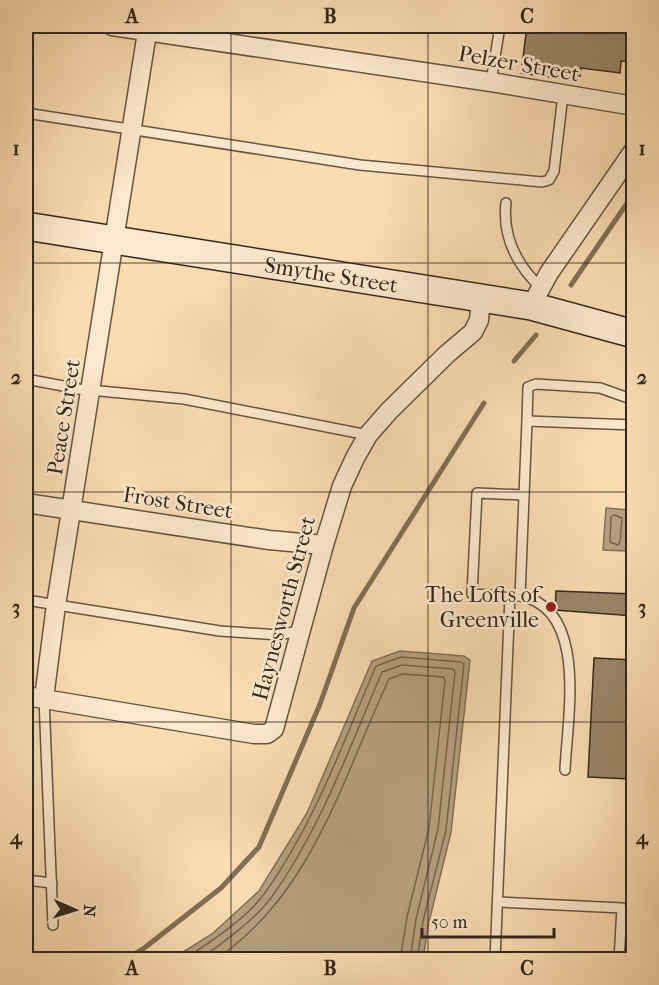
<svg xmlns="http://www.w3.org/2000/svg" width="659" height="985" font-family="'IM FELL French Canon',serif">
<rect width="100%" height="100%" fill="#fadcb2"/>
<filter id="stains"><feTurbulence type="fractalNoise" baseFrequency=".00333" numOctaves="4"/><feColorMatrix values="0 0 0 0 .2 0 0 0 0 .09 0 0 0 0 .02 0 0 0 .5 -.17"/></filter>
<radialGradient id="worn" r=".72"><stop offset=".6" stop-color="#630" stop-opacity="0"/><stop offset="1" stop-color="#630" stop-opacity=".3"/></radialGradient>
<g fill="#b69f7f" stroke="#816f57" stroke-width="1.5">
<polygon points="606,508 628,510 626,551 603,550"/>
<polygon points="400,651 464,656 470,660 451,832 429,922 423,959 172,959 212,934 259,891 307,813 372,661"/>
</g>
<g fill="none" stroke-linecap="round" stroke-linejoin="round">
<g stroke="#74644e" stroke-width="1.5">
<polygon points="614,515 622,518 620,542 618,545 610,542 611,517"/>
<path d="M 183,960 C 210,942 246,919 265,893 C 314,824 343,743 376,666 L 401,657 L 461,662 L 464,664 L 446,830 L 423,921 L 417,960"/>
<path d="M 198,960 C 221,945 254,920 271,898 C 320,830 349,749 382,672 L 402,665 L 453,669 L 455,672 L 438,829 L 416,919 L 410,960"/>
<path d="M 214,960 C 311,898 343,777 389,679 L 403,674 L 443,677 L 445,680 L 429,828 L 407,917 L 400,960"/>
</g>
<g stroke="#816f57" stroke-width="5">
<polyline points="571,285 634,193"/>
<polyline points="514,361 536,335"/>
<polyline points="124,960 143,949 221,888 259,847 320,704 354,608 484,403"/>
</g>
</g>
<g fill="#9a866a" stroke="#32281c" stroke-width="1.5">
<polygon points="527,26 591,26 627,30 626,38 634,39 634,62 621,61 620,73 581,68 579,81 521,73"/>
<polygon points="556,591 634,594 634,616 555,610"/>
<polygon points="594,658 634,660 634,742 630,779 588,777"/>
</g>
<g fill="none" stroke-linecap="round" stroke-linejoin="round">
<g stroke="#645542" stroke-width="12">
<g id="lane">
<polyline points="491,82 500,26"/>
<polyline points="26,113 360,165 542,182 549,180 554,171 563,95"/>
<path d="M 506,203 C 502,238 517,265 541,288"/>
<polyline points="26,379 79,389 184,399 368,435"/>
<polyline points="527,421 528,387 536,384 600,388 634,400"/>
<polyline points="510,596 472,594 477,493 524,495"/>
<path d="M 520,596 C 589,608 567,720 565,770"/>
<polyline points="26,600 220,631 278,635 300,631"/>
<polyline points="44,698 53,925"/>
<polyline points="26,880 52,883"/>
<polyline points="498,902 622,908 619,960"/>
<polyline points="495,960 510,596 520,596 527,421 634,425"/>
</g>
</g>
<g stroke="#645542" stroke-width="21">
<g id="street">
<polyline points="112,26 491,82 634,106"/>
<polyline points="531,306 549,273 634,150"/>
<polyline points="26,503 269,540 324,545"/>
<polyline points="26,696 254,734 267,734 274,729 324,545 342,486 355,458 368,435 389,411 447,354 473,332 479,320 481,299"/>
<polyline points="44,698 56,605 148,26"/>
</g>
</g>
<g stroke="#32281c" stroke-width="30">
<g id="secondary">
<path id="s1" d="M 26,226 L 531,306 L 634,334"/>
</g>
</g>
<use href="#lane" stroke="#fce8cd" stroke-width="9"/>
<use href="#street" stroke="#fce8cd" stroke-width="18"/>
<use href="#secondary" stroke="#fce8cd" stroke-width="27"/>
</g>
<path fill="none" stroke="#32281c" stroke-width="1.5" stroke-opacity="0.55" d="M 231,26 L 231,960M 428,26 L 428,960M 26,263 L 634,263M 26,492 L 634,492M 26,722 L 634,722"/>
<circle fill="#8f2418" stroke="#fce8cd" stroke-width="2" cx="551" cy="607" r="6"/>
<g text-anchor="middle" stroke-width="5" stroke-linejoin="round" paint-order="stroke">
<g font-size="22" fill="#32281c" stroke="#fce8cd">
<text transform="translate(519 63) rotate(10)" y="8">Pelzer Street</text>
<text dy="8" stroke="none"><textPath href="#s1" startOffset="309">Smythe Street</textPath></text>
<text transform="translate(63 417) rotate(-81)" y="8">Peace Street</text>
<text transform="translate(178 502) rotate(9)" y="8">Frost Street</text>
<text transform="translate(283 608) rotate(-75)" y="8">Haynesworth Street</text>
</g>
<g font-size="22" fill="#32281c" stroke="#fce8cd" text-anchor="end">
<text x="539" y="602">The Lofts of<tspan x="539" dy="25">Greenville</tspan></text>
</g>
</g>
<rect width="659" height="985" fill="none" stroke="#fadcb2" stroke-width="66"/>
<g transform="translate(75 910) rotate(93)" stroke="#fce8cd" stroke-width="4.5" paint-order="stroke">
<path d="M0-4.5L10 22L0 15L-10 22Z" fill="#32281c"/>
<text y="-9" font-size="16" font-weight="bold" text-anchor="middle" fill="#32281c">N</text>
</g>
<path d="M422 928v9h132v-9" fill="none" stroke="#32281c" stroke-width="3"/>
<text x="431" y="928" font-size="18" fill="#32281c" stroke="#fce8cd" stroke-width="4.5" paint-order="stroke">50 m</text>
<rect x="33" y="33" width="593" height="919" fill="none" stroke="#32281c" stroke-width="2"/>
<g font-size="20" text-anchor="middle" font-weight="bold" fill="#32281c">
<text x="132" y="23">A</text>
<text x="330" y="23">B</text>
<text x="527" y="23">C</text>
<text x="16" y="155">1</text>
<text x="642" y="155">1</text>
<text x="16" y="384">2</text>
<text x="642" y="384">2</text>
<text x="16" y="614">3</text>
<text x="642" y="614">3</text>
<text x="16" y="844">4</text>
<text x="642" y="844">4</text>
<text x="132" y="975">A</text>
<text x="330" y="975">B</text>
<text x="527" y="975">C</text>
</g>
<rect width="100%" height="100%" filter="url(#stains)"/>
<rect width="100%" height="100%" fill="url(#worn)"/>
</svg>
